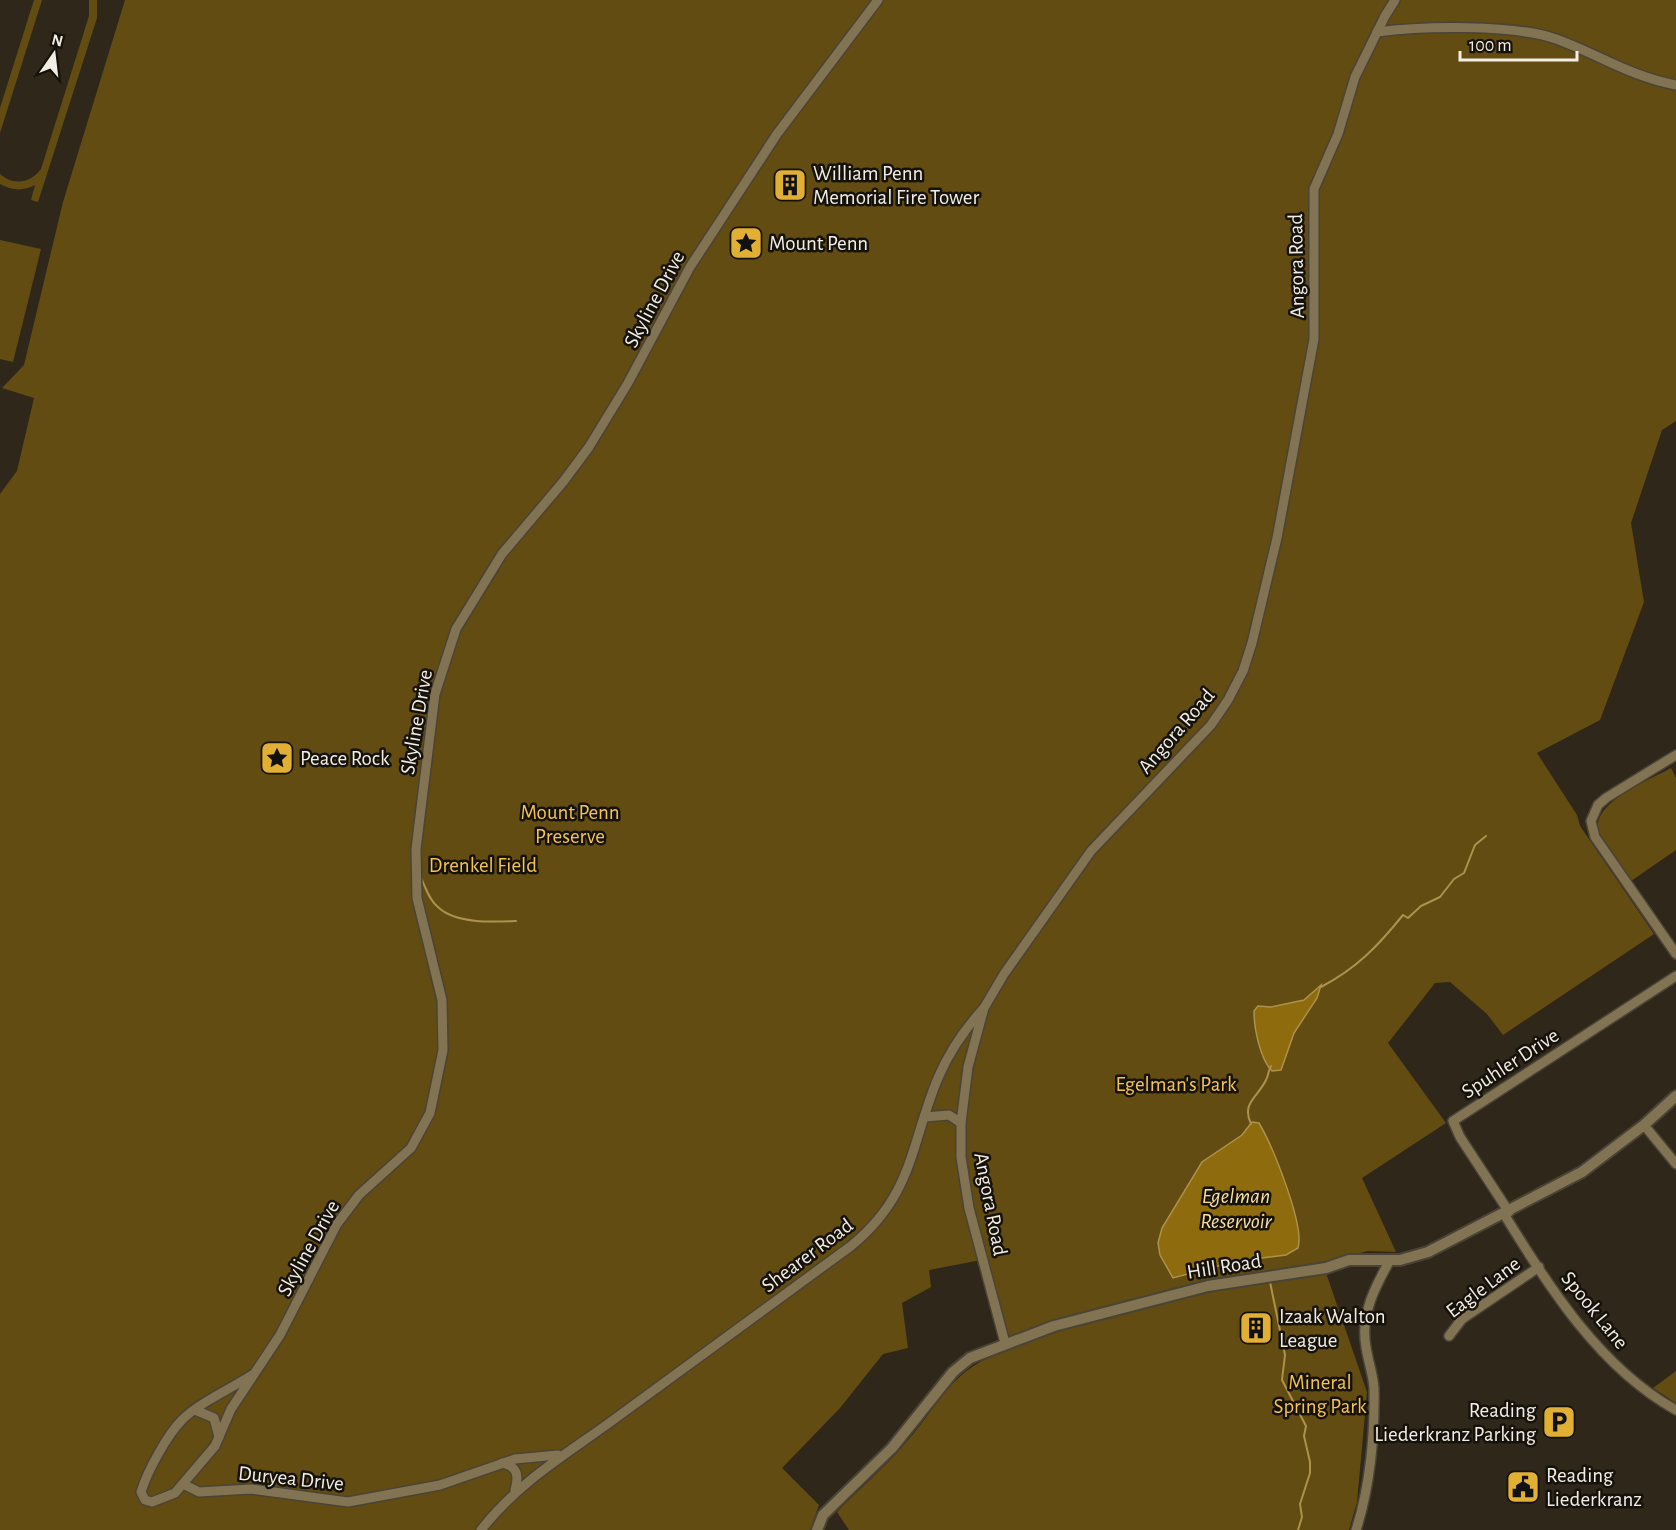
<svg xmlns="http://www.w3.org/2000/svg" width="1676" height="1530" font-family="'Alegreya Sans',sans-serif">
<rect width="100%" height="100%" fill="#2f281a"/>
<g fill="#634c12">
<polygon points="34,0 42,0 0,133 0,108"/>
<path d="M 89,0 L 97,0 L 97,18 L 38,202 L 31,200 L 35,185 C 23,191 12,191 0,184 L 0,174 C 13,186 31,183 41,169 L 89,16 Z"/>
<path d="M 125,0 L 1676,0 L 1676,421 L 1662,430 L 1631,523 L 1644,602 L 1600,720 L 1537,753 L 1577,815 L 1580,826 L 1654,934 L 1503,1035 L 1487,1014 L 1450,982 L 1435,983 L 1388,1043 L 1446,1123 L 1362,1178 L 1396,1252 L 1368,1251 L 1325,1262 L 1326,1273 L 1367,1392 L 1357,1502 L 1349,1530 L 849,1530 L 837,1512 C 858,1490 882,1470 902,1447 C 942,1404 949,1367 1012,1349 L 986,1259 L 929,1270 L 931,1287 L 902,1303 L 908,1348 L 883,1354 L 840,1408 L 782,1468 L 819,1505 L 810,1530 L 0,1530 L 0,494 L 17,471 L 34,398 L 2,388 L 24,365 L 63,202 Z"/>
<polygon points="0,240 41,249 13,362 0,359"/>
<path d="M 1671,768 L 1676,778 L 1676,850 L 1631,881 C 1620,867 1605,852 1599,835 C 1588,803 1648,781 1671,768 Z"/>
<polygon points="1676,1371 1676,1403 1653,1388"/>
</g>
<g fill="#8e6b0c" stroke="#ac924d" stroke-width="1.5">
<path d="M 1321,985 L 1317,998 L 1294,1033 L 1281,1070 L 1272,1071 C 1260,1059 1254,1028 1254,1011 L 1258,1006 L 1271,1007 L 1304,1000 Z"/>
<path d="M 1252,1122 L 1259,1123 C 1272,1145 1305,1225 1298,1248 L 1286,1255 L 1237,1261 L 1173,1278 L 1160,1255 L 1158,1243 L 1162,1228 L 1202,1162 L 1242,1135 Z"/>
</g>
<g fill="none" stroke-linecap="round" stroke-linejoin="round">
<g stroke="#ac924d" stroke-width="2">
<path d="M 421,878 C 426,888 429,900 438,907 C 455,924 494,922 516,921"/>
<path d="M 1321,987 C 1357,968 1378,946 1403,915 L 1408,918 L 1421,906 L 1440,897 L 1454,879 L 1464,873 L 1475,845 L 1486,836"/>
<path d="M 1251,1124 C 1241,1103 1258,1097 1266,1080 C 1269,1075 1268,1070 1271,1066"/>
<polyline points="1270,1282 1285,1355 1282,1380 1306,1426 1304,1436 1310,1462 1310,1473 1300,1504 1302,1517 1298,1530"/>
</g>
<g stroke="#4a4436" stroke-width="12">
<g id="minor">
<path d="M 1377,32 C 1422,26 1514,24 1556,39 C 1598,54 1629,76 1676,85"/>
<polyline points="1676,755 1606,798 1598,805 1591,821 1595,837 1676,954"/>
<polyline points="925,1117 949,1115 961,1123"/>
<polyline points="1644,1125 1676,1164"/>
<polyline points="1509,1212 1460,1137 1453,1121 1676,976"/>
<path d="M 1504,1214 C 1548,1286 1600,1368 1676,1410"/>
<polyline points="1449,1336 1462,1319 1539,1267"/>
<polyline points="1005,1343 969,1208 961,1157 961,1123 968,1067 984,1008 1004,974 1091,851 1211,725 1228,700 1243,671 1252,643 1277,538 1314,339 1314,189 1338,134 1355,77 1385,16 1395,0"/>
<path d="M 252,1375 C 232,1388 197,1404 182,1420 C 167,1435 147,1472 141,1492 L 145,1500 L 152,1502 L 175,1493 L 215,1446 L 231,1409 L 280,1335 L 337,1224 L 359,1195 L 411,1148 L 430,1113 L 443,1050 L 442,1000 L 417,898 L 416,849 L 435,694 L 456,629 L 502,554 L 563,482 L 589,447 L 628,383 L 690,267 L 777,134 L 878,0"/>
<polyline points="195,1410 214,1418 219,1437"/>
<path d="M 502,1463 C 518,1466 519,1476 515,1490"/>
<polyline points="183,1484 199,1492 251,1489 348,1502 440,1485 515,1459 558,1455"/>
<path d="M 481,1530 C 521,1479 569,1453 620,1415 C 697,1359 774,1302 851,1246 C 914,1194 910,1145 938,1078 C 949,1052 964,1030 983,1009"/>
<path d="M 1356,1530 C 1370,1487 1375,1434 1374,1388 C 1373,1374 1368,1361 1366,1347 C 1360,1315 1375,1287 1390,1260"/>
</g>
</g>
<g stroke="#4a4436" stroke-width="14">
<polyline id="tertiary" points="817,1530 823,1515 892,1448 953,1372 970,1358 1054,1326 1208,1286 1326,1268 1349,1260 1400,1260 1428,1252 1582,1172 1644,1125 1676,1096"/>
</g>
<use href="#minor" stroke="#827353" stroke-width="9"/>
<use href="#tertiary" stroke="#827353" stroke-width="10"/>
</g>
<defs>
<g id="building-square" transform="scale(1.725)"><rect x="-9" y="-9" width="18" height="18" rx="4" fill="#e1af34" stroke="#15120b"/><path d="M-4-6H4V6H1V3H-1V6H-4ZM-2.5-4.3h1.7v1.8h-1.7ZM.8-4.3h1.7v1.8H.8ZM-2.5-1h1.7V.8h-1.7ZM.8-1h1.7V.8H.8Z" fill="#111"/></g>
<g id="sight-square" transform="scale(1.725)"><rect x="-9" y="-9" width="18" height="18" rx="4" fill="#e1af34" stroke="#15120b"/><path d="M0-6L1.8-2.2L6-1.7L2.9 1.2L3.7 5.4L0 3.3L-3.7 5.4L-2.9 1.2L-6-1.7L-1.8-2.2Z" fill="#111"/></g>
<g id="parking-square" transform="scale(1.725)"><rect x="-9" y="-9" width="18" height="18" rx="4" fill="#e1af34" stroke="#15120b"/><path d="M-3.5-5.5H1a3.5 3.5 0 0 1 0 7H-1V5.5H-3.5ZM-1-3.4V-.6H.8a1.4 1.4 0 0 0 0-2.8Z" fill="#111"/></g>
<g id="civic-square" transform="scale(1.725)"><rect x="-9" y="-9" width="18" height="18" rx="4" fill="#e1af34" stroke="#15120b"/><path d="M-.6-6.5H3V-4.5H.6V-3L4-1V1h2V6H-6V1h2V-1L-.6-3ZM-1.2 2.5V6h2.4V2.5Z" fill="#111"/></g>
</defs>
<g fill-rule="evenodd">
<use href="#building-square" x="790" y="185"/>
<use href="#sight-square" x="746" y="243"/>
<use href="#sight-square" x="277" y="758"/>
<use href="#building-square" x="1256" y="1328"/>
<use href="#parking-square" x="1559" y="1422"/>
<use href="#civic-square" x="1523" y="1487"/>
</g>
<g text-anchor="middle" stroke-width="5" stroke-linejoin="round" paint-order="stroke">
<g font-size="21" fill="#f2ede4" stroke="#15120b" text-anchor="start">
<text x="813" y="180">William Penn<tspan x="813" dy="24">Memorial Fire Tower</tspan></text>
<text x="769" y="250">Mount Penn</text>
<text x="300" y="765">Peace Rock</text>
<text x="1279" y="1323">Izaak Walton<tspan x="1279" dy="24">League</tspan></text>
<text x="1536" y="1417" text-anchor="end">Reading<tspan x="1536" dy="24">Liederkranz Parking</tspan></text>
<text x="1546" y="1482">Reading<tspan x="1546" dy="24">Liederkranz</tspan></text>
</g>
<g font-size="21" fill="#f2ede4" stroke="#15120b">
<text transform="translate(1296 266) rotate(-91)" y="7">Angora Road</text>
<text transform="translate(654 299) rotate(-62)" y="7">Skyline Drive</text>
<text transform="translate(416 722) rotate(-80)" y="7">Skyline Drive</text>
<text transform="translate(1176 731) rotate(-49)" y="7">Angora Road</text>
<text transform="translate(1510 1063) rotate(-33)" y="7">Spuhler Drive</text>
<text transform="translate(991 1204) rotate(79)" y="7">Angora Road</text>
<text transform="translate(308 1248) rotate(-61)" y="7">Skyline Drive</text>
<text transform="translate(807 1255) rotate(-37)" y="7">Shearer Road</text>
<text transform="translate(1224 1266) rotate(-9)" y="7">Hill Road</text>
<text transform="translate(1483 1287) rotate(-37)" y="7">Eagle Lane</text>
<text transform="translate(1595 1310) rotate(51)" y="7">Spook Lane</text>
<text transform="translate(291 1478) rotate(6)" y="7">Duryea Drive</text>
</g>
<g font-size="21" fill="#f3c353" stroke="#15120b">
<text x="570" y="819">Mount Penn<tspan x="570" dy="24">Preserve</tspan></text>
<text x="483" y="872">Drenkel Field</text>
<text x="1176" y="1091">Egelman's Park</text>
<text x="1320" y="1389">Mineral<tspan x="1320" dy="24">Spring Park</tspan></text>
</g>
<g font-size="22" font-style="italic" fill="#fbdea2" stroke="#15120b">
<text x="1236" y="1203">Egelman<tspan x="1236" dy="25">Reservoir</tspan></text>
</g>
</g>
<g transform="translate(54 54) rotate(14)" stroke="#15120b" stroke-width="4.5" paint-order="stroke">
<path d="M0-4.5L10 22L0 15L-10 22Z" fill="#f2ede4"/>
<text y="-9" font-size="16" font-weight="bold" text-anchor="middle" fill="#f2ede4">N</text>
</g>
<path d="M1460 51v9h117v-9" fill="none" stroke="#f2ede4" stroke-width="3"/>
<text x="1469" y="51" font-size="18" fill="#f2ede4" stroke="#15120b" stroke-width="4.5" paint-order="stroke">100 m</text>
</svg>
